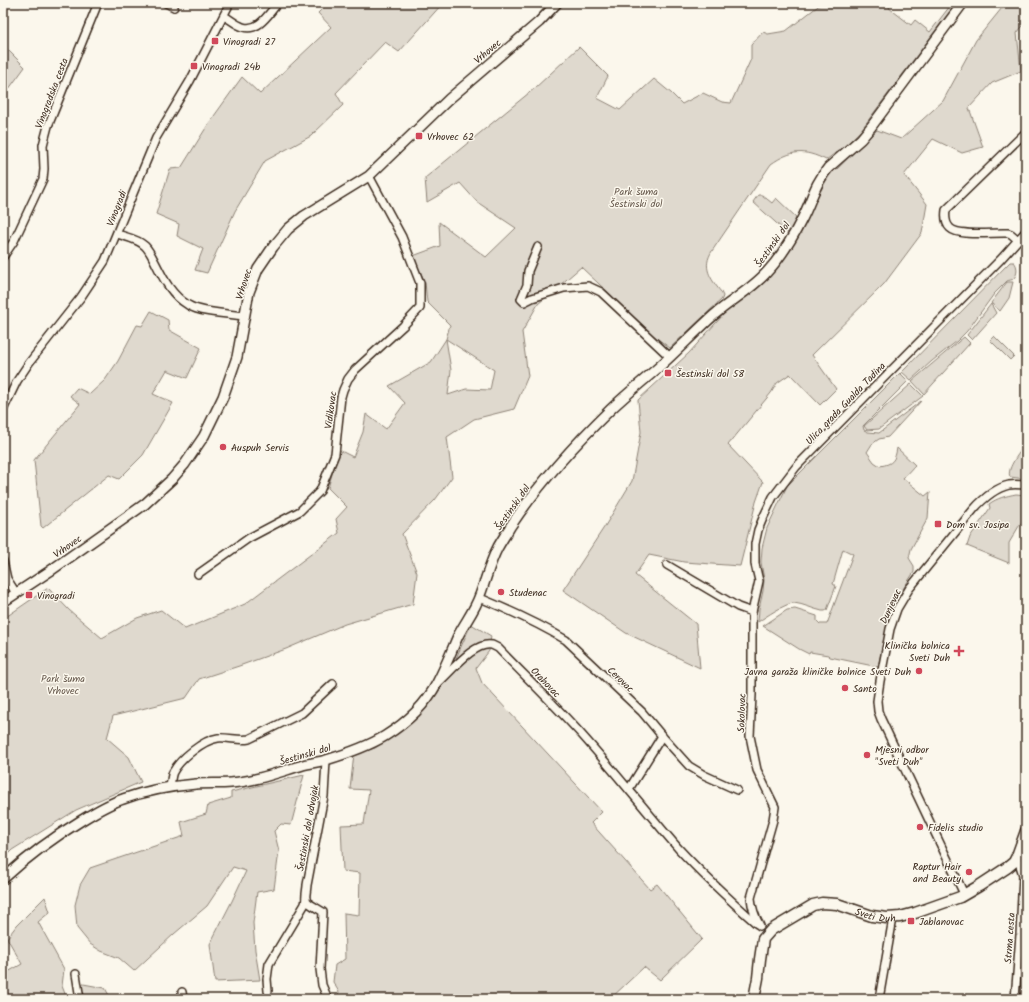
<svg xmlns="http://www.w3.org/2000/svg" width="1029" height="1002" font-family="Kalam,sans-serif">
<rect width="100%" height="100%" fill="#fbf7ec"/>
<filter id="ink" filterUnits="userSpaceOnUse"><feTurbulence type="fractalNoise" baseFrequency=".025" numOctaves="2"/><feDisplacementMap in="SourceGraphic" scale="8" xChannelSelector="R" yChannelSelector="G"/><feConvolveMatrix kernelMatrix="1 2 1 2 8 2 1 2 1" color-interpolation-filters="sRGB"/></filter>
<g filter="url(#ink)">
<g fill="#dfd9ce" stroke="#8d8276" fill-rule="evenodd">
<polygon points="328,3 443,3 399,52 385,42 336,93 343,105 311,136 265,161 235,211 207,273 195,270 203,249 177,236 179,224 156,214 170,169 181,168 209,123 242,77 260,94 331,27 318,13"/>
<path d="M 822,3 L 892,3 L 889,8 L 911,25 L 915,20 L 930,32 L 950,6 L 947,3 L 956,3 L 861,130 L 846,145 L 826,160 C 804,149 791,150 771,164 L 712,251 C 702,267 710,278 721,292 L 723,296 L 722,299 L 670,348 L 654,336 L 581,267 L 538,304 L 522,332 L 528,376 L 514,409 L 474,419 L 447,437 L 452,477 L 435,500 L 402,534 L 417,573 L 413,604 L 345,624 L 286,649 L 239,666 L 199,679 L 186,698 L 113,716 L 107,738 L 129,757 L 141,782 L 76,810 L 12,850 L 3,859 L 3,619 L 48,588 L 69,610 L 102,638 L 137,618 L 161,610 L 185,629 L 245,604 L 339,533 L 336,519 L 347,507 L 328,488 L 339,450 L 353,457 L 363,432 L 366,414 L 386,429 L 405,403 L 389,386 L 431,362 L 446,339 L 450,325 L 427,302 L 425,282 L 413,256 L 440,246 L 439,222 L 486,257 L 516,228 L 477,202 L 460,183 L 427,202 L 425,178 L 535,88 L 579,47 L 608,76 L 597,98 L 620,110 L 654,79 L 671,93 L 682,104 L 703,93 L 722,102 L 731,103 L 751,59 L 751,45 L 763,32 L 768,34 L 786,31 ZM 446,339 L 494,370 L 490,390 L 466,389 L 448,395 L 451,370 Z"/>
<polygon points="1006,3 1026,3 1026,22 1017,33 1021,71 992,83 969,108 983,147 962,153 933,139 904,175 927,204 922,233 884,284 812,355 836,389 820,405 790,374 777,383 771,393 728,445 763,482 756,502 740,566 684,562 649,555 635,575 696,624 700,668 626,633 563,590 605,526 632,481 641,432 638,400 689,353 732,305 753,290 822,184 835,169 837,169 877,130 901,139 943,101 976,40"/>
<polygon points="3,45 25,67 3,97"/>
<polygon points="758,195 762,195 772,203 776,198 798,219 791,233 786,232 753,202"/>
<path d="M 1010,262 L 1014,262 C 1018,266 1018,275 1013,279 C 1012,280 1009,280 1007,281 L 994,294 L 967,331 L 957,341 L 932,361 L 911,380 L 902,372 Z"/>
<polygon points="1007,282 1013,282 1009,298 1000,311 991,303"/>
<polygon points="991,304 996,313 972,340 967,335"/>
<polygon points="151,311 168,320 169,330 201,348 187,378 167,370 153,394 173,403 143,455 119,479 109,475 43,528 41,526 34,460 80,404 70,396 77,388 90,394 105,380 118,361 137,325 142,326"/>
<polygon points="994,336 1014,356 1010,360 990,340"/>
<polygon points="964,337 970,343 924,394 912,381"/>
<path d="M 900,373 L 908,381 L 863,426 L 864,430 L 868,432 L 879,433 L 921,401 L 888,437 L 879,439 L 872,444 L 867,452 L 874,462 L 880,466 C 893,464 895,460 897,448 L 915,465 L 903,478 L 925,496 L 930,492 L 928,518 L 911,549 L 909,558 L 914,566 L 914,572 L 896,600 L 889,615 L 878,667 L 830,657 L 828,655 L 810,652 L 809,654 L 799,649 L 763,626 L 787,610 L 795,609 L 817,616 L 817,621 L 820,624 L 827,624 L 853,554 L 843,549 L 833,584 L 836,586 L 827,610 L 825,611 L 822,611 C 813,609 803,604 794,603 C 786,603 765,617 758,622 L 759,609 L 763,591 L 764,580 L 761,562 L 762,548 L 767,528 L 787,486 Z"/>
<polygon points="911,384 923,396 879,429 867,430 864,426"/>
<path d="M 1026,443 L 1026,479 L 1010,477 C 1006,468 1021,451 1026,443 Z"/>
<path d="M 1016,494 L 1026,495 L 1026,512 L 1025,516 L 1009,543 L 1009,563 L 967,546 L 970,537 L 990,508 L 989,504 C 997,498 1006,496 1016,494 Z"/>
<polygon points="471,624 491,636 489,651 476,668 482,683 602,812 591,823 650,889 657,884 702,939 660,980 644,967 610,999 337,999 339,992 333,982 335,965 345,959 344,913 359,915 360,873 343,871 341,825 364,824 369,790 350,789 354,754 375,748 410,724 439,691 454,663"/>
<polygon points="304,775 291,825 281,824 274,831 279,851 274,889 257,892 253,923 255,950 260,980 215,982 210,944 232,901 246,871 233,867 207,906 174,934 134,971 119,958 101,951 90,944 77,928 75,905 80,885 90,868 184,836 181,822 206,814 208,805 231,798 231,792"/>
<polygon points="45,897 50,912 38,922 64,969 62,986 67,999 9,999 3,982 3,967 6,973 22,964 7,938 17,925"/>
<polygon points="78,983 105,988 111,999 75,999"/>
</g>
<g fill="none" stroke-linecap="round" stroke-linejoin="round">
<g stroke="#3b2a1e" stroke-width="10">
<g id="minor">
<polyline points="166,3 174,7"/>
<path d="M 224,16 C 230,19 236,25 243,27 C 259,32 269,13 278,3"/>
<path d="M 117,234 C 126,237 138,239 145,246 C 149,250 152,256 155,262 C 163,278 171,295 188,305 C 200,313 230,314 245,316"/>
<path d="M 1018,240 L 1011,234 L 1008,233 C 995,232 959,237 950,228 C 945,223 945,217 946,210 L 1026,132"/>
<polyline points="538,247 528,271 527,285 521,299 524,302 532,298 564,288 588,286 601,292 670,357"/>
<polyline points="3,257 14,241 43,179 44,169 43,145 48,126 98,3"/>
<polyline points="3,410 17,381 29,363 81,297 105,261 156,138 190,81 230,3"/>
<polyline points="3,561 7,579 16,593"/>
<polyline points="667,565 738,607 752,612"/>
<polyline points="198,574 249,538 300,511 320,491 335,454 341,397 343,390 348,379 355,370 403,326 420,308 420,283 402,237 369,176"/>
<path d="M 480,598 C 509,610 538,623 566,640 L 642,712 L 662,736 L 689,766 L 704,775 L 737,790"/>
<path d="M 438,683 C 450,673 474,641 492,645 C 494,646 496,647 498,648 C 526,677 555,705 582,735 C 615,772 646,811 678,848 C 703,875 730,900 757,924"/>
<path d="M 326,760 L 324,796 L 307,885 C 307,889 305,896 306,900 C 308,904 319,909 323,912 L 320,969 L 322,985 L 328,999"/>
<path d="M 170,787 C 171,782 171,776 173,772 C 180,759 203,740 218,738 C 228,737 239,741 249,739 L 302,713 L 333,684"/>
<polyline points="629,789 662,736"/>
<path d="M 964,894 L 881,719 L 878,711 L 877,701 L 880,681 L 890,629 L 897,609 L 909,589 L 974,509 C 983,499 996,488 1009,485 C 1015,484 1021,485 1026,485"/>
<path d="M 760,926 C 755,917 752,909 751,898 L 773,820 L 775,807 L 757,770 L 750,736 L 752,695 L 752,612 L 759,581 L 755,564 L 755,544 L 758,530 L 763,518 L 773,497 L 796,467 L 1001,259 L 1026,231"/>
<polyline points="76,974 80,999"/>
<polyline points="268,991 267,979 269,964 305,904 306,899"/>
<polyline points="182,992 183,999"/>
<polyline points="879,999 893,918"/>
<polyline points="1015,999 1020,935 1023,875 1017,856"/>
</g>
</g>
<g stroke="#3b2a1e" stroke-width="12">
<g id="tertiary">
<polyline points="3,602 50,571 145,504 172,479 185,464 204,436 223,397 237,357 249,292 258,269 273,247 288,229 304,216 369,176 449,99 539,22 557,3"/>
<path d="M 3,879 C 27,857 54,837 82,820 C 95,812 108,804 123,799 C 145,791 172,786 196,784 C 208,783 219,784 231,783 C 256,781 279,772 303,765 C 311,763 319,762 326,760 C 346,754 367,747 385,736 C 406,723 425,706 437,683 C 445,668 451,652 458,636 C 465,622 475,610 480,595 C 486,579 490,562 498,547 C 502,540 506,534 510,527 C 539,483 574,445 611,409 C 627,394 643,381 659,367 C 678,350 695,332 714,315 C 731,300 752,289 767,272 C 781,257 793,237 802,219 C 812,200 814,185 828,168 L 861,139 L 871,127 L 963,3"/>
</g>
</g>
<g stroke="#3b2a1e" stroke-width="13">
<g id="secondary">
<path id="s1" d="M 754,999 L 758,978 L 760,959 L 763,939 L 771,930 L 813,905 L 822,903 L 837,904 L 872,916 L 887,918 L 900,917 L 915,913 L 960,897 L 979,886 L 1008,867 L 1014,862 L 1017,856 L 1026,831"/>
</g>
</g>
<use href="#minor" stroke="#fbf7ec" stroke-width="7"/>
<use href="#tertiary" stroke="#fbf7ec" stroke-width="9"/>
<use href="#secondary" stroke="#fbf7ec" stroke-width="10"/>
</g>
</g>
<g fill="#d1495b" stroke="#fbf7ec" stroke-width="1.5">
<rect x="211" y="37" width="8" height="8" rx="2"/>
<rect x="190" y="62" width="8" height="8" rx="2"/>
<rect x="415" y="132" width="8" height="8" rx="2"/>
<rect x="664" y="369" width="8" height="8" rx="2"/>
<circle cx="223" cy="447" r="4"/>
<rect x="934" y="520" width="8" height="8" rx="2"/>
<circle cx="501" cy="592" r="4"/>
<rect x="25" y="591" width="8" height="8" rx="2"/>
<path d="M957 645h4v4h4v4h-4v4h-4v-4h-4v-4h4z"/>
<circle cx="919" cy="671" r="4"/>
<circle cx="845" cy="688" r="4"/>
<circle cx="867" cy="755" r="4"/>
<circle cx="920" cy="827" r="4"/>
<circle cx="969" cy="872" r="4"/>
<rect x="907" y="917" width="8" height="8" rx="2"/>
</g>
<g text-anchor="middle" stroke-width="3" stroke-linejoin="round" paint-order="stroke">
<g font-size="10" fill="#3b2a1e" stroke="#fbf7ec" text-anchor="start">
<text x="223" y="45">Vinogradi 27</text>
<text x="202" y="70">Vinogradi 24b</text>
<text x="427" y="140">Vrhovec 62</text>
<text x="676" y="377">Šestinski dol 58</text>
<text x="231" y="451">Auspuh Servis</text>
<text x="946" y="528">Dom sv. Josipa</text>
<text x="509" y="596">Studenac</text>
<text x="37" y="599">Vinogradi</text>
<text x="950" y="649" text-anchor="end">Klinička bolnica<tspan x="950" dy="12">Sveti Duh</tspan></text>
<text x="911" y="675" text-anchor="end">Javna garaža kliničke bolnice Sveti Duh</text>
<text x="853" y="692">Santo</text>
<text x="875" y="753">Mjesni odbor<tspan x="875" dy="12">"Sveti Duh"</tspan></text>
<text x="928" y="831">Fidelis studio</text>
<text x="961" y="870" text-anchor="end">Raptur Hair<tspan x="961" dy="12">and Beauty</tspan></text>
<text x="919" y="925">Jablanovac</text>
</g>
<g font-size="10" fill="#3b2a1e" stroke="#fbf7ec">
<text transform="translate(487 51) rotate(-40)" y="4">Vrhovec</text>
<text transform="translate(51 93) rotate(-69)" y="4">Vinogradska cesta</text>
<text transform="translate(116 208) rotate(-68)" y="4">Vinogradi</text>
<text transform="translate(772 244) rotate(-55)" y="4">Šestinski dol</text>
<text transform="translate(243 284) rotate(-72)" y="4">Vrhovec</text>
<text transform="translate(845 403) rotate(-46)" y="4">Ulica grada Gualda Tadina</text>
<text transform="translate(330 410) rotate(-82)" y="4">Vidikovac</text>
<text transform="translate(512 507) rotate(-55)" y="4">Šestinski dol</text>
<text transform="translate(67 546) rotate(-35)" y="4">Vrhovec</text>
<text transform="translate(890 606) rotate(-65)" y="4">Dunjevac</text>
<text transform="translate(621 679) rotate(44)" y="4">Cerovac</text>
<text transform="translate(546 682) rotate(46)" y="4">Orahovac</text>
<text transform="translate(741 713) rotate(-88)" y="4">Sokolovac</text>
<text transform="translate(305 754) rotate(-16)" y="4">Šestinski dol</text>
<text transform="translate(307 828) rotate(-80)" y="4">Šestinski dol odvojak</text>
<text dy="4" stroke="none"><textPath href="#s1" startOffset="186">Sveti Duh</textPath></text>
<text transform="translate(1009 938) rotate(-86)" y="4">Strma cesta</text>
</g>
<g font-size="10" fill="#64564a" stroke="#fbf7ec">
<text x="636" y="195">Park šuma<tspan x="636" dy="12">Šestinski dol</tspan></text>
<text x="63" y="682">Park šuma<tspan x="63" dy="12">Vrhovec</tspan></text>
</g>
</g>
<rect width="1029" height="1002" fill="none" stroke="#fbf7ec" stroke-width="16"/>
<rect x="8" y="8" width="1013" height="986" fill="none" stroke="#3b2a1e" stroke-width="1.5" filter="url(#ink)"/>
</svg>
